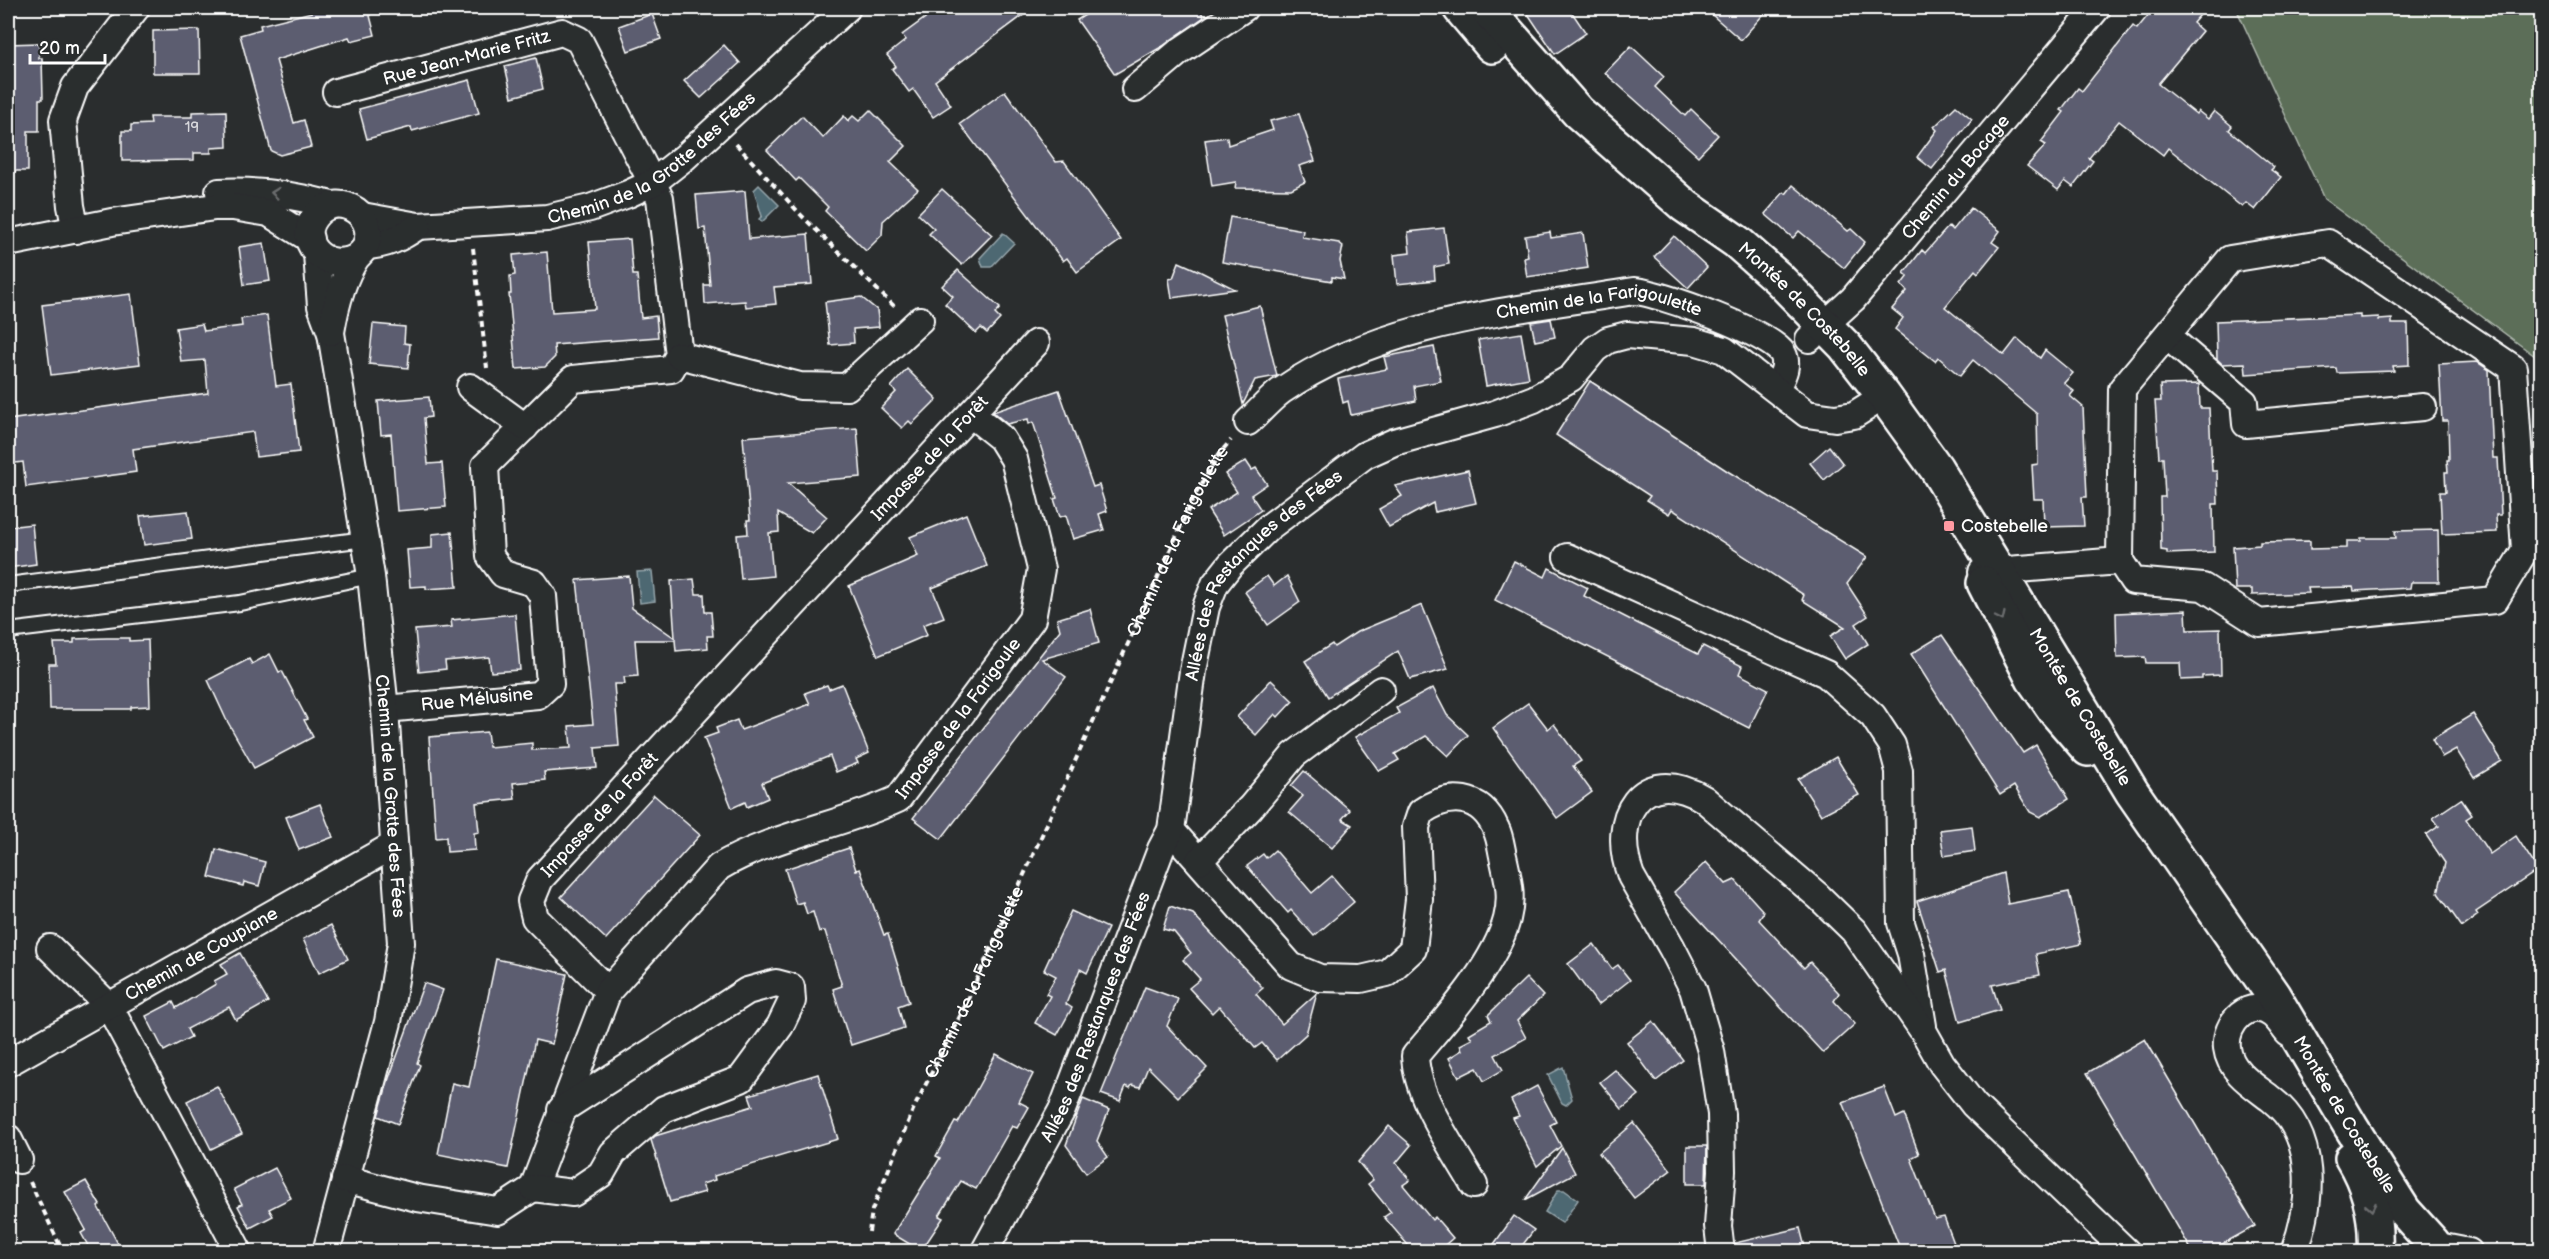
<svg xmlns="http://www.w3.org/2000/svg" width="2549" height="1259" font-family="'Balsamiq Sans',sans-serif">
<rect width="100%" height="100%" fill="#2a2d2e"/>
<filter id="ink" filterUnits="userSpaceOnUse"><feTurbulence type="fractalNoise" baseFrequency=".0167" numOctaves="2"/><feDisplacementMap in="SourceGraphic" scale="12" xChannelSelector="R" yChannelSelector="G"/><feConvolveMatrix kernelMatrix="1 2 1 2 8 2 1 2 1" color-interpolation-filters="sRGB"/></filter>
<g filter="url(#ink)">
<polygon fill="#5b6e58" stroke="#adb6ac" stroke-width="1.5" points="2236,8 2541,8 2541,355 2535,356 2324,199"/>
<g fill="#4d6872" stroke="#94a4aa" stroke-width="1.5">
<polygon points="759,185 779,205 762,222 759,219 762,216 754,190"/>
<polygon points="1003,233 1014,243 991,267 983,267 980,258"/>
<polygon points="652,571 655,601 640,603 637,572"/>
<polygon points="1563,1067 1572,1099 1566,1105 1562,1103 1548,1075"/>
<polygon points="1558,1190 1564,1190 1578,1200 1562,1223 1545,1212"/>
</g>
<g fill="#5c5d6f" stroke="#fff" stroke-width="1.5">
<polygon points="328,8 368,8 375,35 351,41 349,37 276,60 294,123 304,120 311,147 280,155 271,151 240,35 261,29 260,25"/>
<polygon points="939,8 1033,8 935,81 951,105 933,117 913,89 909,92 892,69 896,66 887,55 906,40 902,35"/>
<polygon points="1096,8 1199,8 1204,17 1163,46 1115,74 1077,20"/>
<polygon points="1524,8 1569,8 1586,33 1555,54"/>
<polygon points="1704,8 1769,8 1741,40"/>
<polygon points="2154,8 2206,8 2193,23 2202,31 2158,84 2196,114 2198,111 2208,119 2214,111 2232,126 2229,130 2274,167 2271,170 2281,177 2255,210 2246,203 2242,207 2168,148 2163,155 2119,121 2089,158 2093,161 2073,187 2065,181 2058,190 2027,166 2046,145 2041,142 2064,112 2061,110 2078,88 2082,91 2133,26 2137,29"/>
<polygon points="652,14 661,39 628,51 619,26"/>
<polygon points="199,30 200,73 153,73 153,31"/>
<polygon points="39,43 39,58 42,58 43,99 39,99 39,131 28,131 28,171 8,171 8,44"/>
<polygon points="724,45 740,63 701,98 684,81"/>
<polygon points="1631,46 1664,77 1655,87 1685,116 1691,109 1718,135 1698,156 1605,73"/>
<polygon points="536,58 543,89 512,97 505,66"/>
<polygon points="470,80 479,113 412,131 411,127 367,139 359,109"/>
<polygon points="1005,91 1056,162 1064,161 1121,240 1077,272 1067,258 1063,261 960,124"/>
<polygon points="1956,106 1972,119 1932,169 1917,157 1937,130 1934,127"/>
<polygon points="870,110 906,146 890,162 918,189 883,221 882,235 866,251 825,211 828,207 799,178 796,181 767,150 802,116 823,138 844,116 848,121 853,116 859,121"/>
<polygon points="226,111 227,147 211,148 211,153 194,153 194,160 122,161 122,131 131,131 131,125 151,124 150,117 192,117 192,112"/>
<polygon points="1299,114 1315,161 1299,166 1305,182 1291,189 1235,188 1236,182 1212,186 1205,140 1227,137 1228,145 1273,130 1270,121"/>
<polygon points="1793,185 1848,231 1851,229 1865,242 1844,268 1799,231 1793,238 1765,214 1784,192 1786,194"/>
<polygon points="942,189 992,235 962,265 929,234 934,229 918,214"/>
<polygon points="745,191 749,239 808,234 812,284 774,287 776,304 746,307 745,301 705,304 704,285 710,285 705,228 699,229 696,195"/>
<polygon points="1971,208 2000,231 1992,242 1999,247 1978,273 1975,270 1945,307 2004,355 2017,338 2040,358 2045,350 2073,373 2064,383 2074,391 2070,396 2083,407 2087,497 2082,497 2084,526 2044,527 2043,499 2034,499 2032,465 2038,464 2037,414 1973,360 1960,376 1938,357 1935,361 1895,329 1903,318 1892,309 1907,291 1901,285 1908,276 1904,273 1922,250 1925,253 1949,226 1953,230"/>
<polygon points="1230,217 1303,230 1302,237 1339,243 1343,246 1340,261 1344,279 1332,277 1332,281 1222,262"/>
<polygon points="1444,228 1449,264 1434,267 1435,280 1397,284 1394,255 1410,253 1408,232"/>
<polygon points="1550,232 1551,238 1583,233 1588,268 1527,277 1524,258 1528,257 1525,236"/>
<polygon points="1674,236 1707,267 1688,288 1654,257"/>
<polygon points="630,239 633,275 637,275 641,318 656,316 658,337 554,345 555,357 545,367 516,369 509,294 511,294 510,276 515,275 513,255 547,252 552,312 595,309 589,242"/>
<polygon points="264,243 270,281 244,285 239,247"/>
<polygon points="1179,262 1197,270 1235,289 1172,298 1169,279 1173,278"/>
<polygon points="958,270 1000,308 995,314 1000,319 987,333 981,328 976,333 945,304 953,296 942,286"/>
<polygon points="131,294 140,364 51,375 42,305"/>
<polygon points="861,297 877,310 879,327 853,329 854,343 830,345 825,302"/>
<polygon points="1260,306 1277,376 1255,380 1243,404 1222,315"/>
<polygon points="267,315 276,386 291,384 299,452 256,457 253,432 133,449 136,472 26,487 23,462 8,464 8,420 208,393 205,360 181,362 176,328 202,324 204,331 242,326 241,319"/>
<polygon points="2360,315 2360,318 2379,317 2379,320 2392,319 2392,324 2408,324 2409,365 2393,366 2394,371 2337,373 2336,368 2246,374 2245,363 2222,364 2217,359 2216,321"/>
<polygon points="1551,319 1555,337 1535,341 1531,322"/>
<polygon points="373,324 405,327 404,343 410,344 408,368 369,364"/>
<polygon points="1521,333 1529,378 1486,386 1478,340"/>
<polygon points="1434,347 1441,381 1414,386 1416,401 1351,415 1348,401 1343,403 1338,379 1387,369 1384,357"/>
<polygon points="2477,362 2489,370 2493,458 2498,458 2501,515 2496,515 2497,532 2442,534 2440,492 2446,492 2445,472 2448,472 2447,460 2449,460 2448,421 2442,421 2439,364"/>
<polygon points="907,369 937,399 912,424 909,421 902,428 881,408 896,392 891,387"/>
<polygon points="1590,381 1729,472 1867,557 1847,584 1868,616 1856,624 1868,644 1845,659 1830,636 1845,627 1802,600 1804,595 1672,509 1669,514 1647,500 1650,496 1556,435"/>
<polygon points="2199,384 2200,408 2209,408 2212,471 2217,471 2218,504 2213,504 2214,552 2167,554 2167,551 2161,550 2160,497 2165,497 2163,458 2159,458 2155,401 2161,401 2160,385"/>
<polygon points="1059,390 1093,487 1099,485 1107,511 1099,514 1104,530 1073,539 1066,515 1060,517 1054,499 1057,498 1033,422 1029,424 1028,419 1007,424 993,412"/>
<polygon points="429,397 431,417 424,418 428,464 442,463 446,507 397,511 391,434 381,435 378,401"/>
<polygon points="857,428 861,477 788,483 827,517 812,533 778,513 779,532 769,533 773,576 741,579 737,535 748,534 747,520 750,520 743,437"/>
<polygon points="1829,446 1843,464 1824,480 1810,463"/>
<polygon points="1246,461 1252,470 1256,468 1267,484 1251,495 1261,510 1224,535 1208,510 1237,492 1225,474"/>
<polygon points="1468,470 1476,503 1435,512 1433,503 1389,527 1379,509 1402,496 1395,486"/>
<polygon points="188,511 192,539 144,545 140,516"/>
<polygon points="966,514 987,566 932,588 944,617 923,625 927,635 878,656 849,586 918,556 910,537"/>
<polygon points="32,524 36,564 8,568 8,527"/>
<polygon points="2438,530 2439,582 2411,582 2410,588 2354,591 2353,587 2308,588 2309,593 2252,595 2252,589 2235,589 2233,547 2260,545 2260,542 2310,541 2310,549 2347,548 2347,541 2361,541 2361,538 2396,538 2395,531"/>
<polygon points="452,532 457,587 426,589 426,586 410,587 407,550 432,548 432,534"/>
<polygon points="1514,561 1545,577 1549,568 1588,588 1584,596 1625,617 1698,654 1703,646 1742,666 1739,674 1768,689 1749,728 1495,600"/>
<polygon points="629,576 632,608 675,638 671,581 694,579 696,594 704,594 705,612 711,612 713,636 707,636 708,648 676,651 675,640 635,640 638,676 624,677 625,684 614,684 619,746 595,748 597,768 544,772 545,780 513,783 515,799 476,803 479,832 474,833 475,850 447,852 446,837 436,838 429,737 487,732 489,747 532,743 532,750 571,748 569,726 593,724 577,580"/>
<polygon points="1267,576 1274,586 1287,576 1300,602 1268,625 1245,592"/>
<polygon points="1422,605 1448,669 1410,679 1398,651 1328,697 1305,661 1332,644 1334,647 1357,632"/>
<polygon points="1090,609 1099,643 1042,659 1066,677 941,839 913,818 1060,630 1057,619"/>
<polygon points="2186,610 2187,630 2220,629 2221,675 2202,676 2202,679 2181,680 2180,663 2146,663 2145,657 2117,658 2116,613"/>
<polygon points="515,614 520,670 491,672 489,657 445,661 446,669 419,672 415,630 452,627 451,620"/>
<polygon points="1942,635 2023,753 2036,745 2069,799 2040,817 2030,812 2014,786 2000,795 1911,654"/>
<polygon points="107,638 129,638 129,641 148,640 150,706 131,707 131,709 50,709 49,664 56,664 54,643 74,643 74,639"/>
<polygon points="270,654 279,672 282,671 307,719 304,720 313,737 254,768 226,719 208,680 249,659 252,664"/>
<polygon points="1271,680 1293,701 1278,717 1275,714 1256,735 1237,717"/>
<polygon points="842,684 869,753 856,759 858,763 836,772 830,756 762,783 768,798 747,807 745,802 732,808 704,738 718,733 716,728 737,720 741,730 776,717 810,704 805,693 827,685 829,689"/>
<polygon points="1433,688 1447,715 1468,735 1448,756 1426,736 1395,754 1399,760 1379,771 1355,737 1399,713 1396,708"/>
<polygon points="1528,703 1548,729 1554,724 1581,761 1573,766 1592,792 1557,818 1493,728"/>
<polygon points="2473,714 2502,761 2474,778 2456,749 2442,757 2432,739"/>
<polygon points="1836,757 1859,795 1821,815 1798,779"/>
<polygon points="1304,771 1350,810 1342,819 1352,825 1332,848 1289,812 1303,796 1291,786"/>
<polygon points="654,795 700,835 606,939 561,897"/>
<polygon points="2461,799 2472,815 2466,819 2490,854 2516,836 2538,870 2476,912 2478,915 2462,927 2438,893 2445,863 2426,835 2439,826 2433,818"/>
<polygon points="320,804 333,837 299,850 286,817"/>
<polygon points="1972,826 1975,851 1944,856 1940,830"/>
<polygon points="849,848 856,870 860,869 884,935 888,934 909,1002 898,1006 904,1028 851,1045 833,989 842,986 825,931 819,932 813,912 807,914 803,902 796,904 785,869"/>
<polygon points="216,849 265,862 259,886 244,882 243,886 209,877"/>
<polygon points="1275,850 1312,893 1332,876 1354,902 1314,936 1291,910 1288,913 1247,866 1263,854 1266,858"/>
<polygon points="1706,862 1726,884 1735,880 1764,912 1759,920 1804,968 1810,962 1839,993 1834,1001 1855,1024 1823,1053 1674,892"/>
<polygon points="2003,873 2008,904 2069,892 2081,944 2036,954 2040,975 1992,985 2000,1010 1960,1022 1946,970 1940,972 1917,901"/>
<polygon points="1170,906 1193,914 1263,988 1256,994 1282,1024 1317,993 1306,1034 1277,1060 1262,1043 1255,1048 1219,1006 1212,1013 1189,988 1200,979 1183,960 1191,953 1174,932 1163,929"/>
<polygon points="1071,911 1108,928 1087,973 1080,969 1066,1004 1072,1008 1057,1035 1035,1023 1050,996 1046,994 1056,976 1044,970"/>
<polygon points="331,925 348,959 319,973 303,939"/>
<polygon points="1594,944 1612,969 1618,965 1630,980 1598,1005 1568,964"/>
<polygon points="240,953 268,1002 236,1020 229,1007 187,1029 191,1037 164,1051 146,1016 173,1002 176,1008 216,984 214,981 227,974 221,964"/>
<polygon points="496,959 567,974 552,1044 535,1040 508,1168 438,1154 452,1083 469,1087"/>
<polygon points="1526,978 1543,996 1517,1021 1526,1038 1495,1055 1503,1070 1484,1081 1477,1068 1459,1077 1449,1058 1462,1050 1460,1045 1472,1039 1469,1034 1491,1021 1488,1015"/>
<polygon points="424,983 443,990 417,1063 420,1065 398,1124 378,1116 389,1078"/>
<polygon points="1145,987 1178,999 1167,1026 1207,1068 1178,1097 1148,1067 1140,1087 1132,1085 1130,1088 1126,1086 1120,1101 1101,1094"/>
<polygon points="1653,1021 1683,1060 1656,1081 1627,1042"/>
<polygon points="2145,1039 2255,1226 2210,1251 2192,1251 2087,1073"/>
<polygon points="996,1054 1033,1074 1019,1102 1029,1107 1017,1128 1012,1126 976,1189 961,1181 939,1216 943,1218 921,1251 893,1234 940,1158 936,1156 955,1122 958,1123"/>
<polygon points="1615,1070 1639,1095 1622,1109 1600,1082"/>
<polygon points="818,1074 838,1139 714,1176 715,1180 702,1184 705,1192 670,1202 651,1140 655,1136 753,1106 749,1095"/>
<polygon points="217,1086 242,1134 211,1149 187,1101"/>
<polygon points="1537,1086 1556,1122 1550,1125 1561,1146 1537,1166 1513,1118 1519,1116 1511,1100"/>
<polygon points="1884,1087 1896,1118 1904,1114 1919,1154 1911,1158 1935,1219 1944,1217 1957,1251 1901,1251 1843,1102"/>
<polygon points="1083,1099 1109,1110 1097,1141 1108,1157 1086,1173 1066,1145"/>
<polygon points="1634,1123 1671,1170 1634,1198 1599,1153"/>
<polygon points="1389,1126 1411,1145 1396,1163 1410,1180 1403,1185 1432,1220 1435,1217 1453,1238 1438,1251 1413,1251 1384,1217 1391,1212 1368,1184 1373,1180 1358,1162"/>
<polygon points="1687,1146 1707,1146 1706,1184 1687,1184"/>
<polygon points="1562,1148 1575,1173 1525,1200"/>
<polygon points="275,1168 291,1198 269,1209 273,1216 250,1228 238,1206 242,1204 234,1189"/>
<polygon points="86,1181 100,1205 98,1207 122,1251 91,1251 81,1233 86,1230 65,1192"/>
<polygon points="1514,1216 1534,1230 1518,1251 1489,1251"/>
<polygon points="1800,1228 1806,1251 1736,1251 1735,1243"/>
</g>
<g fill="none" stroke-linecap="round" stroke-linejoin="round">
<g stroke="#fff" stroke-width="18">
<g id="lane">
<polyline points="8,585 365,539"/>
<polyline points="8,631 240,603 371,576"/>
</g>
</g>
<g stroke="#fff" stroke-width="30">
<g id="street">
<polyline points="1135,89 1180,51 1244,8"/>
<path id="s2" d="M 336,92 L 562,32 L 579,40 L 660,198 L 679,355 L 671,369 L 573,379 L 485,466 L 490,556 L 503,574 L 534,583 L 543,596 L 550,684 L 538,695 L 385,709"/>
<path d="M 219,192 C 259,190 294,195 332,205"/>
<path id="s3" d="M 362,216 L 418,226 L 547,218 L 590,208 L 628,194 L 652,183 L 685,157 L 847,8"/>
<polyline points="76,230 71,206 63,120 75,87 136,8"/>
<polyline points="8,243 112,222 215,207 233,207 269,213 310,239"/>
<path d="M 366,246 C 386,245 401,238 418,226"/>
<path id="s4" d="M 317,254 L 321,306 L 331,333 L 371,576 L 385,709 L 401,943 L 388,1022 L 326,1252"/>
<path d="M 331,332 C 335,308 342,279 356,258 C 359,254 363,252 365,247 C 380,218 341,190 318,213 C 292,239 325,275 357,257"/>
<polyline points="2167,336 2244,402 2246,424 2423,407"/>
<path id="s5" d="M 1809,339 L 1853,299 L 2097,8"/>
<polyline points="679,355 800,386 847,387 920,320"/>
<polyline points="470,387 525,427"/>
<path id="s6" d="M 1248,422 C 1259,412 1269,400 1281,391 C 1384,320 1514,311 1634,291 C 1658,292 1773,334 1783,354 C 1789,366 1781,378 1776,389"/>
<polyline points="1567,557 1826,674 1873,716 1892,745 1899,771 1901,923 1911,954 1923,1026"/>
<polyline points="1982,572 2120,561 2122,389 2230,259 2328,243 2513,368 2525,550 2495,600 2259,623 2203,587 2133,581 2120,561"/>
<path d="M 1171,830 L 1291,966 L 1320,978 L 1361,979 L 1387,973 L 1413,949 L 1419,899 L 1416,827 L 1421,812 C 1449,792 1481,794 1496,829 C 1500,837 1501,847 1503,856 C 1508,878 1513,896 1507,919 C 1495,965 1445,1020 1415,1056 C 1417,1099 1453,1148 1474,1185"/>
<polyline points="1199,861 1251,807 1294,755 1381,690"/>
<polyline points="50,948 109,1006 239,1252"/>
<path id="s7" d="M 608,991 L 535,918 L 531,901 L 540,879 L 1036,343"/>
<path d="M 2288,1033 C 2283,1027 2279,1020 2273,1015 C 2250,996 2224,1023 2227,1048 C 2230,1072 2253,1085 2271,1099 C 2318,1135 2313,1202 2294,1252"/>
<path id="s8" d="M 8,1063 L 394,845"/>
<polyline points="8,1138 19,1160"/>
<path id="s9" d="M 345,1179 L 417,1198 L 498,1211 L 533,1188 L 608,991 L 719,867 C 773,835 840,826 898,799 L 1032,619 L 1041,569 L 1014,459 L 1001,438 L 971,414"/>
<polyline points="533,1188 573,1193 601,1174 613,1153 664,1109 741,1079 780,1026 792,1001 791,987 776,983 747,991 561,1110"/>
<polyline points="2438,1246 2469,1252"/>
<path id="s10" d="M 984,1252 L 1062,1110 L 1161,849 L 1171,830 L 1193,671 L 1206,607 L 1215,584 L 1230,565 L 1269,527 L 1365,455 L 1394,442 L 1495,414 L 1534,399 L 1571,378 L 1595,349 L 1608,340 L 1627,335 L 1694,341 L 1724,350 L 1807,414 L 1835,418 L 1854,415 L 1884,396"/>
<path d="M 1721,1252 L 1718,1226 L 1722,1171 L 1721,1114 L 1711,1051 L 1693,989 L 1672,948 L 1631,876 C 1609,818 1641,762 1704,799 L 1818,896 L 1854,931 L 1924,1032 L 1942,1064 L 1974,1105 L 2127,1252"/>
</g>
</g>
<g stroke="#fff" stroke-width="38">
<g id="secondary">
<polyline points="1460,8 1492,46"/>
<path id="s11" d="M 1486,8 L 1578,112 L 1685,206 L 1737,242 L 1778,278 L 1845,346 L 1884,396 L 1936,468 L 2132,792 L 2273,995 L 2351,1127 L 2404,1211 L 2433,1243"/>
<polyline points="1984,583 2033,679 2056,712 2088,749"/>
<path d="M 2352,1158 C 2369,1186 2377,1218 2375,1252"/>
</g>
</g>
<g stroke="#fff" stroke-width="4" stroke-dasharray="6 4.5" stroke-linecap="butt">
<polyline points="736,144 802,216 896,308"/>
<polyline points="473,248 487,368"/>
<polyline points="30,1182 63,1252"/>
<path id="s1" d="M 869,1232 L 872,1210 L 913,1110 L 964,1008 L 1194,497 L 1219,454 L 1231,440"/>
</g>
<use href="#lane" stroke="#2a2d2e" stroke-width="14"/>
<use href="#street" stroke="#2a2d2e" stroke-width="26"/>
<use href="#secondary" stroke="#2a2d2e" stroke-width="33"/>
</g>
<defs><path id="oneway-chevron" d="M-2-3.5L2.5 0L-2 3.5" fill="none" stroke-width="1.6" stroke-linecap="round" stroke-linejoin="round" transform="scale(1.5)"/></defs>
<g stroke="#6a6c6d">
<use href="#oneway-chevron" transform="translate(275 193) rotate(-174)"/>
<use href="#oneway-chevron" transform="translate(2001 617) rotate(65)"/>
<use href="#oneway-chevron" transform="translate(2371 1207) rotate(79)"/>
</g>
</g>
<rect fill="#ff9aa2" stroke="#2a2d2e" stroke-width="2" x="1943" y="520" width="12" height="12" rx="3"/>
<g text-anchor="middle" stroke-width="6" stroke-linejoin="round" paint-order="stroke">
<g font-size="15" fill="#d6d6db">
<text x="192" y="132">19</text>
</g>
<g font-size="18" fill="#fff" stroke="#2a2d2e">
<text dy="6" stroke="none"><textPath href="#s2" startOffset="135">Rue Jean-Marie Fritz</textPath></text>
<text dy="6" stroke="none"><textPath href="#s3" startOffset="309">Chemin de la Grotte des Fées</textPath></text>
<text dy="6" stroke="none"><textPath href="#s5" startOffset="219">Chemin du Bocage</textPath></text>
<text dy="6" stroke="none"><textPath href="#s11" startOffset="440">Montée de Costebelle</textPath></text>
<text dy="6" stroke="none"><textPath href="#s6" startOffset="381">Chemin de la Farigoulette</textPath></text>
<text dy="6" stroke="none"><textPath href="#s7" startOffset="718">Impasse de la Forêt</textPath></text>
<text dy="6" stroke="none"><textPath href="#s1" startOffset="758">Chemin de la Farigoulette</textPath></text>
<text dy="6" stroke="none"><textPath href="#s10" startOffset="747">Allées des Restanques des Fées</textPath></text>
<text transform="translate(477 699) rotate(-6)" y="6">Rue Mélusine</text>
<text dy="6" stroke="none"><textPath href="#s11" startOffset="926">Montée de Costebelle</textPath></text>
<text dy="6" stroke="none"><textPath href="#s9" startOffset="868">Impasse de la Farigoule</textPath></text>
<text dy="6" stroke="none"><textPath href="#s4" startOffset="548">Chemin de la Grotte des Fées</textPath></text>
<text dy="6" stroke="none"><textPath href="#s7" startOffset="232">Impasse de la Forêt</textPath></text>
<text dy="6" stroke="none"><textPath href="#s8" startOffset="222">Chemin de Coupiane</textPath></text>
<text dy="6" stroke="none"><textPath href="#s1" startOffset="272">Chemin de la Farigoulette</textPath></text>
<text dy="6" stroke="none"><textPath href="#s10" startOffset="261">Allées des Restanques des Fées</textPath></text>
<text dy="6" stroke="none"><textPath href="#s11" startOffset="1412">Montée de Costebelle</textPath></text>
</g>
<g font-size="18" fill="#fff" stroke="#2a2d2e" text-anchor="start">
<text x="1961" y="532">Costebelle</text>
</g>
</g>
<rect width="2549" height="1259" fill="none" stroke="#2a2d2e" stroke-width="30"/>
<rect x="15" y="15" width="2519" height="1229" fill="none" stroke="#fff" stroke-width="2" filter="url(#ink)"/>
<path d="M30 54v9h75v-9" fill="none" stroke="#ffffff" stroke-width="3"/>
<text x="39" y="54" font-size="18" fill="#ffffff" stroke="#2a2d2e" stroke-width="4.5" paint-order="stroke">20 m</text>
</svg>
